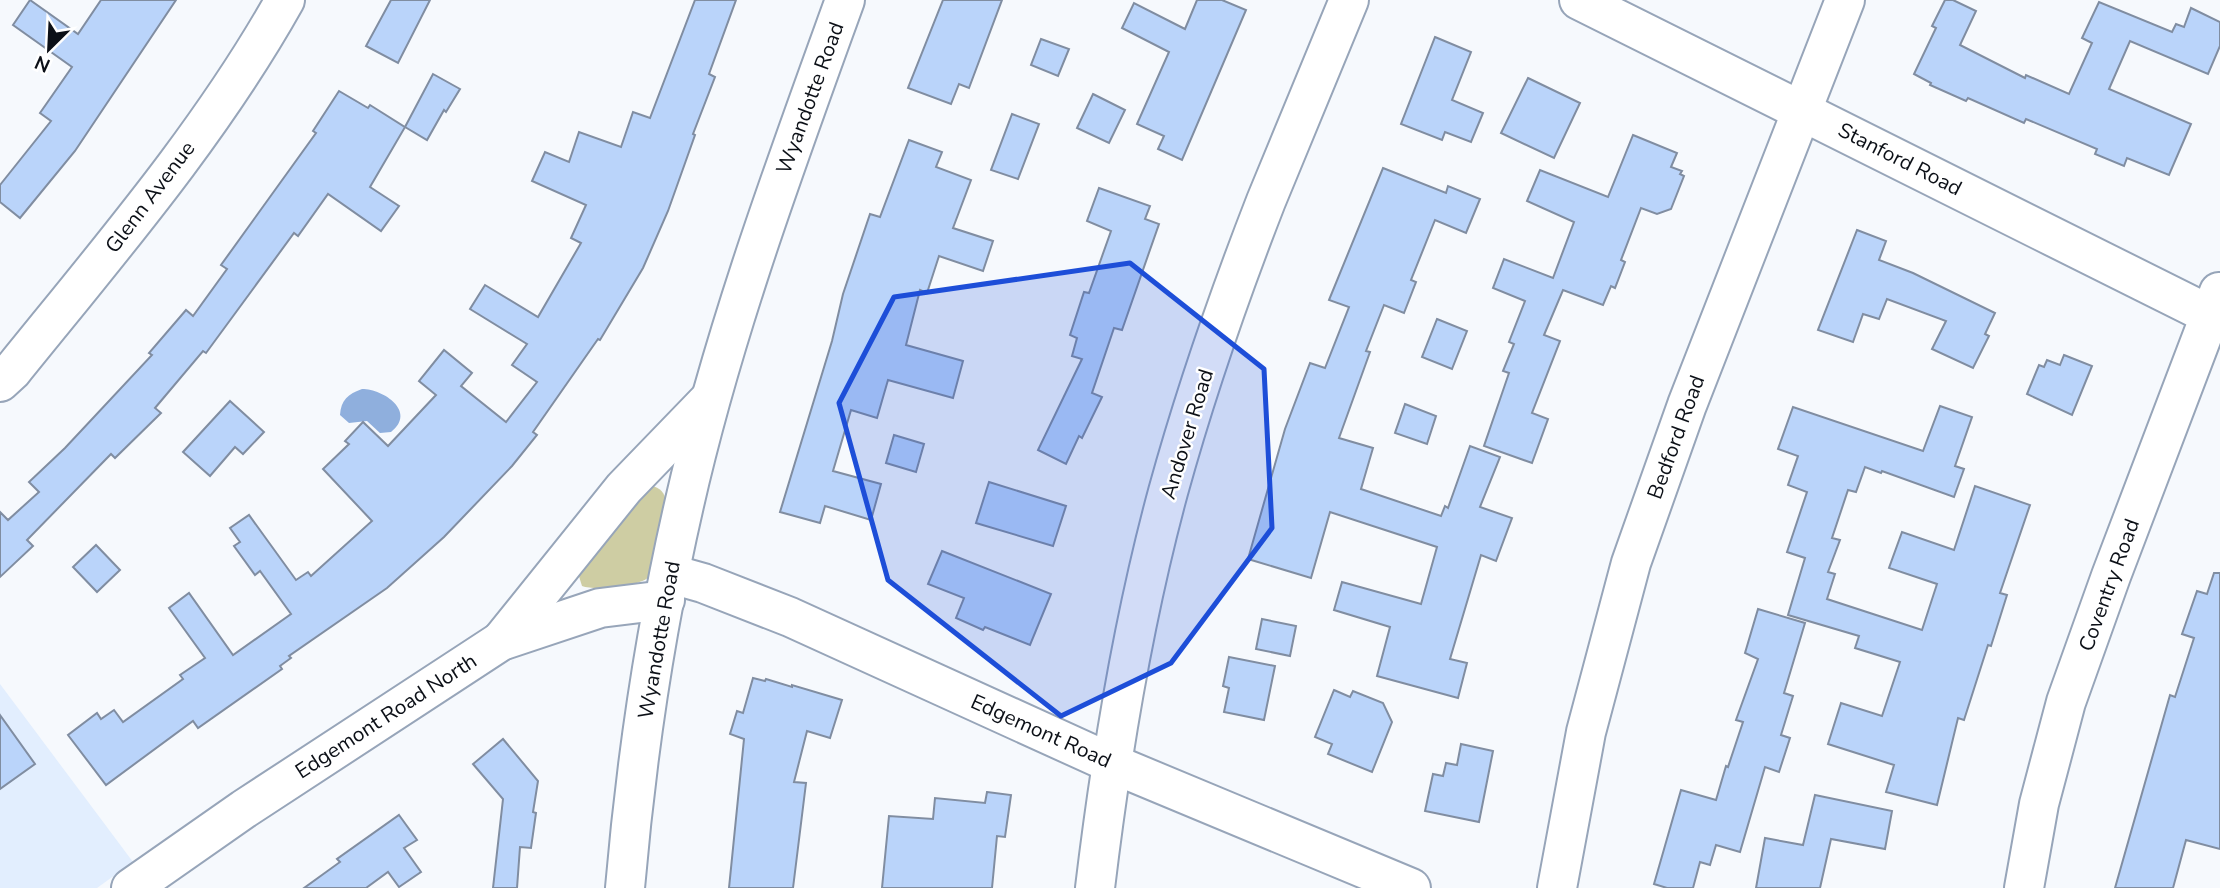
<svg xmlns="http://www.w3.org/2000/svg" width="2220" height="888" font-family="'Nunito Sans',sans-serif">
<rect width="100%" height="100%" fill="#f6f9fd"/>
<polygon fill="#e2eefe" points="0,684 133,862 97,888 0,888"/>
<path fill="#cecda3" d="M 651,486 C 660,487 665,493 666,502 L 651,575 C 642,587 595,591 582,586 L 578,573 L 581,567 Z"/>
<path fill="#8fafdd" d="M 362,389 C 384,389 417,412 391,432 L 380,433 L 367,421 L 349,423 L 340,415 C 341,400 348,394 362,389 Z"/>
<g fill="#bad4fa" stroke="#808da1" stroke-width="2">
<polygon points="30,0 78,34 101,0 176,0 75,151 20,218 0,202 0,185 51,121 40,113 72,67 13,25"/>
<polygon points="391,0 430,0 398,63 366,46"/>
<polygon points="695,0 736,0 709,74 715,77 693,134 695,135 668,211 643,268 600,340 598,339 533,432 537,435 512,466 444,537 387,588 289,656 291,658 280,666 282,669 198,728 193,721 106,785 68,735 97,713 101,719 114,710 123,722 183,679 180,675 205,658 169,608 189,593 233,655 291,614 260,571 255,575 234,546 240,542 230,528 249,515 296,580 308,572 311,576 372,521 323,469 349,444 345,441 363,422 388,446 436,395 419,381 444,350 472,373 461,386 506,422 537,382 512,365 527,344 470,309 485,285 538,317 581,243 571,238 586,205 532,181 545,152 569,162 579,132 621,147 633,112 650,118"/>
<polygon points="943,0 1002,0 969,88 959,84 951,104 908,88"/>
<polygon points="1197,0 1222,0 1246,10 1182,160 1158,149 1164,136 1137,124 1169,52 1122,28 1134,3 1185,29"/>
<polygon points="1945,0 1953,0 1976,11 1960,45 2025,78 2026,75 2069,94 2092,43 2082,38 2099,2 2172,32 2176,24 2184,27 2191,8 2220,22 2220,46 2208,74 2130,41 2109,89 2191,124 2169,175 2127,158 2124,166 2095,154 2097,149 2026,119 2024,123 1968,98 1966,101 1930,85 1931,83 1914,74 1936,28 1932,26"/>
<polygon points="1435,37 1471,52 1452,100 1483,113 1471,142 1445,132 1442,140 1401,124"/>
<polygon points="1041,39 1069,49 1058,76 1031,65"/>
<polygon points="433,74 460,89 446,112 444,110 427,140 405,127 370,187 399,206 381,231 328,194 298,236 294,233 206,353 203,351 155,408 161,413 115,458 111,454 27,540 33,546 0,577 0,512 8,520 39,492 29,482 65,448 152,355 149,353 186,310 193,316 227,269 221,265 316,133 313,131 339,91 368,108 370,105 405,127"/>
<polygon points="1528,78 1580,103 1554,158 1501,133"/>
<polygon points="1093,94 1125,110 1109,143 1077,128"/>
<polygon points="1012,114 1039,124 1018,179 991,170"/>
<polygon points="1633,135 1677,153 1671,167 1682,171 1680,174 1684,176 1671,209 1657,214 1641,208 1621,260 1625,262 1615,288 1611,286 1603,305 1563,290 1544,335 1560,341 1532,413 1548,419 1532,463 1484,446 1509,373 1503,371 1514,344 1509,342 1525,301 1493,288 1504,259 1553,278 1574,222 1527,201 1540,170 1608,197"/>
<polygon points="909,140 942,152 936,167 971,180 953,228 993,241 983,271 939,256 927,293 920,290 906,345 963,361 953,398 888,380 877,418 851,410 833,471 881,484 871,520 825,506 820,523 780,512 832,341 843,294 870,214 880,217"/>
<polygon points="1383,168 1446,193 1448,186 1480,199 1466,233 1435,220 1411,280 1416,282 1404,313 1384,305 1366,351 1370,352 1339,438 1373,448 1361,489 1441,516 1445,506 1448,508 1470,446 1500,457 1480,507 1512,518 1496,561 1481,555 1450,659 1467,663 1458,698 1377,676 1390,627 1334,610 1342,582 1421,604 1437,547 1330,512 1311,578 1248,559 1285,429 1310,363 1325,368 1349,307 1329,300"/>
<polygon points="1099,188 1150,206 1145,219 1159,224 1122,330 1114,328 1092,393 1102,397 1082,438 1079,436 1066,464 1038,450 1082,359 1072,356 1077,338 1070,335 1084,292 1089,293 1111,231 1087,221"/>
<polygon points="1857,230 1886,241 1879,260 1913,273 1995,313 1985,334 1989,336 1973,368 1932,349 1946,321 1887,299 1879,319 1863,314 1853,342 1818,330"/>
<polygon points="1437,319 1467,331 1452,369 1422,357"/>
<polygon points="2064,355 2092,366 2072,415 2027,394 2039,365 2044,367 2047,360 2060,365"/>
<polygon points="230,401 264,432 243,454 235,447 210,476 183,452"/>
<polygon points="1405,404 1436,416 1427,444 1395,433"/>
<polygon points="1940,406 1972,417 1955,466 1964,469 1954,497 1882,471 1881,473 1865,467 1856,492 1848,490 1832,538 1840,540 1828,572 1835,574 1827,599 1922,630 1937,584 1889,568 1902,532 1954,550 1975,486 2030,505 2000,593 2007,595 1991,646 1988,645 1964,720 1958,718 1937,805 1886,792 1894,765 1828,744 1841,703 1882,716 1900,662 1855,648 1859,636 1788,615 1805,558 1787,552 1807,492 1788,485 1798,456 1778,449 1793,407 1923,451"/>
<polygon points="894,435 924,444 916,472 886,463"/>
<polygon points="989,482 1066,506 1053,546 976,523"/>
<polygon points="96,545 120,570 97,592 73,567"/>
<polygon points="942,551 1051,594 1030,645 985,627 983,630 956,618 964,598 928,584"/>
<polygon points="2214,573 2220,573 2220,849 2186,840 2173,888 2115,888 2170,695 2175,697 2194,638 2182,634 2197,591 2207,594"/>
<polygon points="1758,609 1805,623 1784,693 1793,696 1781,735 1790,738 1779,772 1765,767 1740,852 1716,845 1710,865 1700,862 1693,888 1667,888 1654,884 1681,790 1716,800 1726,766 1728,767 1743,722 1736,720 1758,659 1745,653"/>
<polygon points="1262,619 1296,626 1290,656 1256,649"/>
<polygon points="1229,657 1275,666 1264,720 1224,712 1229,688 1223,686"/>
<polygon points="753,678 765,681 766,679 792,687 792,685 842,700 830,738 807,731 794,782 806,783 793,888 729,888 744,739 730,734 737,711 743,713"/>
<polygon points="1334,690 1350,697 1353,691 1383,703 1392,722 1372,772 1328,754 1332,744 1315,737"/>
<polygon points="0,715 35,764 0,789"/>
<polygon points="503,739 538,781 533,812 536,813 531,848 520,847 517,888 493,888 503,799 473,764"/>
<polygon points="1461,744 1493,751 1479,822 1425,811 1433,774 1443,776 1446,763 1457,765"/>
<polygon points="987,792 1011,795 1005,837 997,836 992,888 882,888 889,816 933,819 935,798 985,803"/>
<polygon points="1815,795 1892,811 1885,849 1831,839 1820,888 1756,888 1765,838 1803,845"/>
<polygon points="399,815 417,840 404,848 421,872 399,887 388,872 366,888 304,888 340,862 337,859"/>
</g>
<g fill="none" stroke-linecap="round" stroke-linejoin="round">
<g stroke="#97a5b9" stroke-width="42">
<g id="minor">
<polyline points="1579,0 2220,320"/>
<path d="M 0,382 L 12,371 C 108,252 210,134 285,0"/>
<polyline points="671,574 703,583 790,617 1113,764 1411,888"/>
<polyline points="501,641 624,488 710,399"/>
<polyline points="131,888 244,809 501,641 600,608 665,600"/>
<path d="M 625,888 C 636,760 655,631 684,505 C 723,333 785,166 845,0"/>
<path d="M 1095,888 C 1111,755 1133,621 1168,492 C 1195,394 1229,296 1266,201 C 1293,134 1322,67 1349,0"/>
<polyline points="1557,888 1586,732 1631,563 1687,405 1845,0"/>
<polyline points="2024,888 2039,804 2066,702 2111,576 2219,292"/>
</g>
</g>
<use href="#minor" stroke="#fff" stroke-width="38"/>
</g>
<path fill="#1d4ed8" fill-opacity="0.2" stroke="#1d4ed8" stroke-width="5" stroke-linejoin="round" d="M 1130,263 L 1264,369 L 1272,528 L 1171,663 L 1061,716 L 888,580 L 839,403 L 894,297 Z"/>
<g text-anchor="middle" stroke-width="5" stroke-linejoin="round" paint-order="stroke">
<g font-size="21" fill="#0c1017" stroke="#fff">
<text transform="translate(810 98) rotate(-70)" y="7">Wyandotte Road</text>
<text transform="translate(1900 159) rotate(27)" y="7">Stanford Road</text>
<text transform="translate(150 197) rotate(-53)" y="7">Glenn Avenue</text>
<text transform="translate(1187 434) rotate(-73)" y="7">Andover Road</text>
<text transform="translate(1676 437) rotate(-70)" y="7">Bedford Road</text>
<text transform="translate(2109 585) rotate(-70)" y="7">Coventry Road</text>
<text transform="translate(659 640) rotate(-80)" y="7">Wyandotte Road</text>
<text transform="translate(386 716) rotate(-33)" y="7">Edgemont Road North</text>
<text transform="translate(1041 731) rotate(24)" y="7">Edgemont Road</text>
</g>
</g>
<g transform="translate(49 49) rotate(204)" stroke="#ffffff" stroke-width="5" paint-order="stroke">
<path d="M0-5L12 26L0 18L-12 26Z" fill="#0c1017"/>
<text y="-10" font-size="19" font-weight="bold" text-anchor="middle" fill="#0c1017">N</text>
</g>
</svg>
